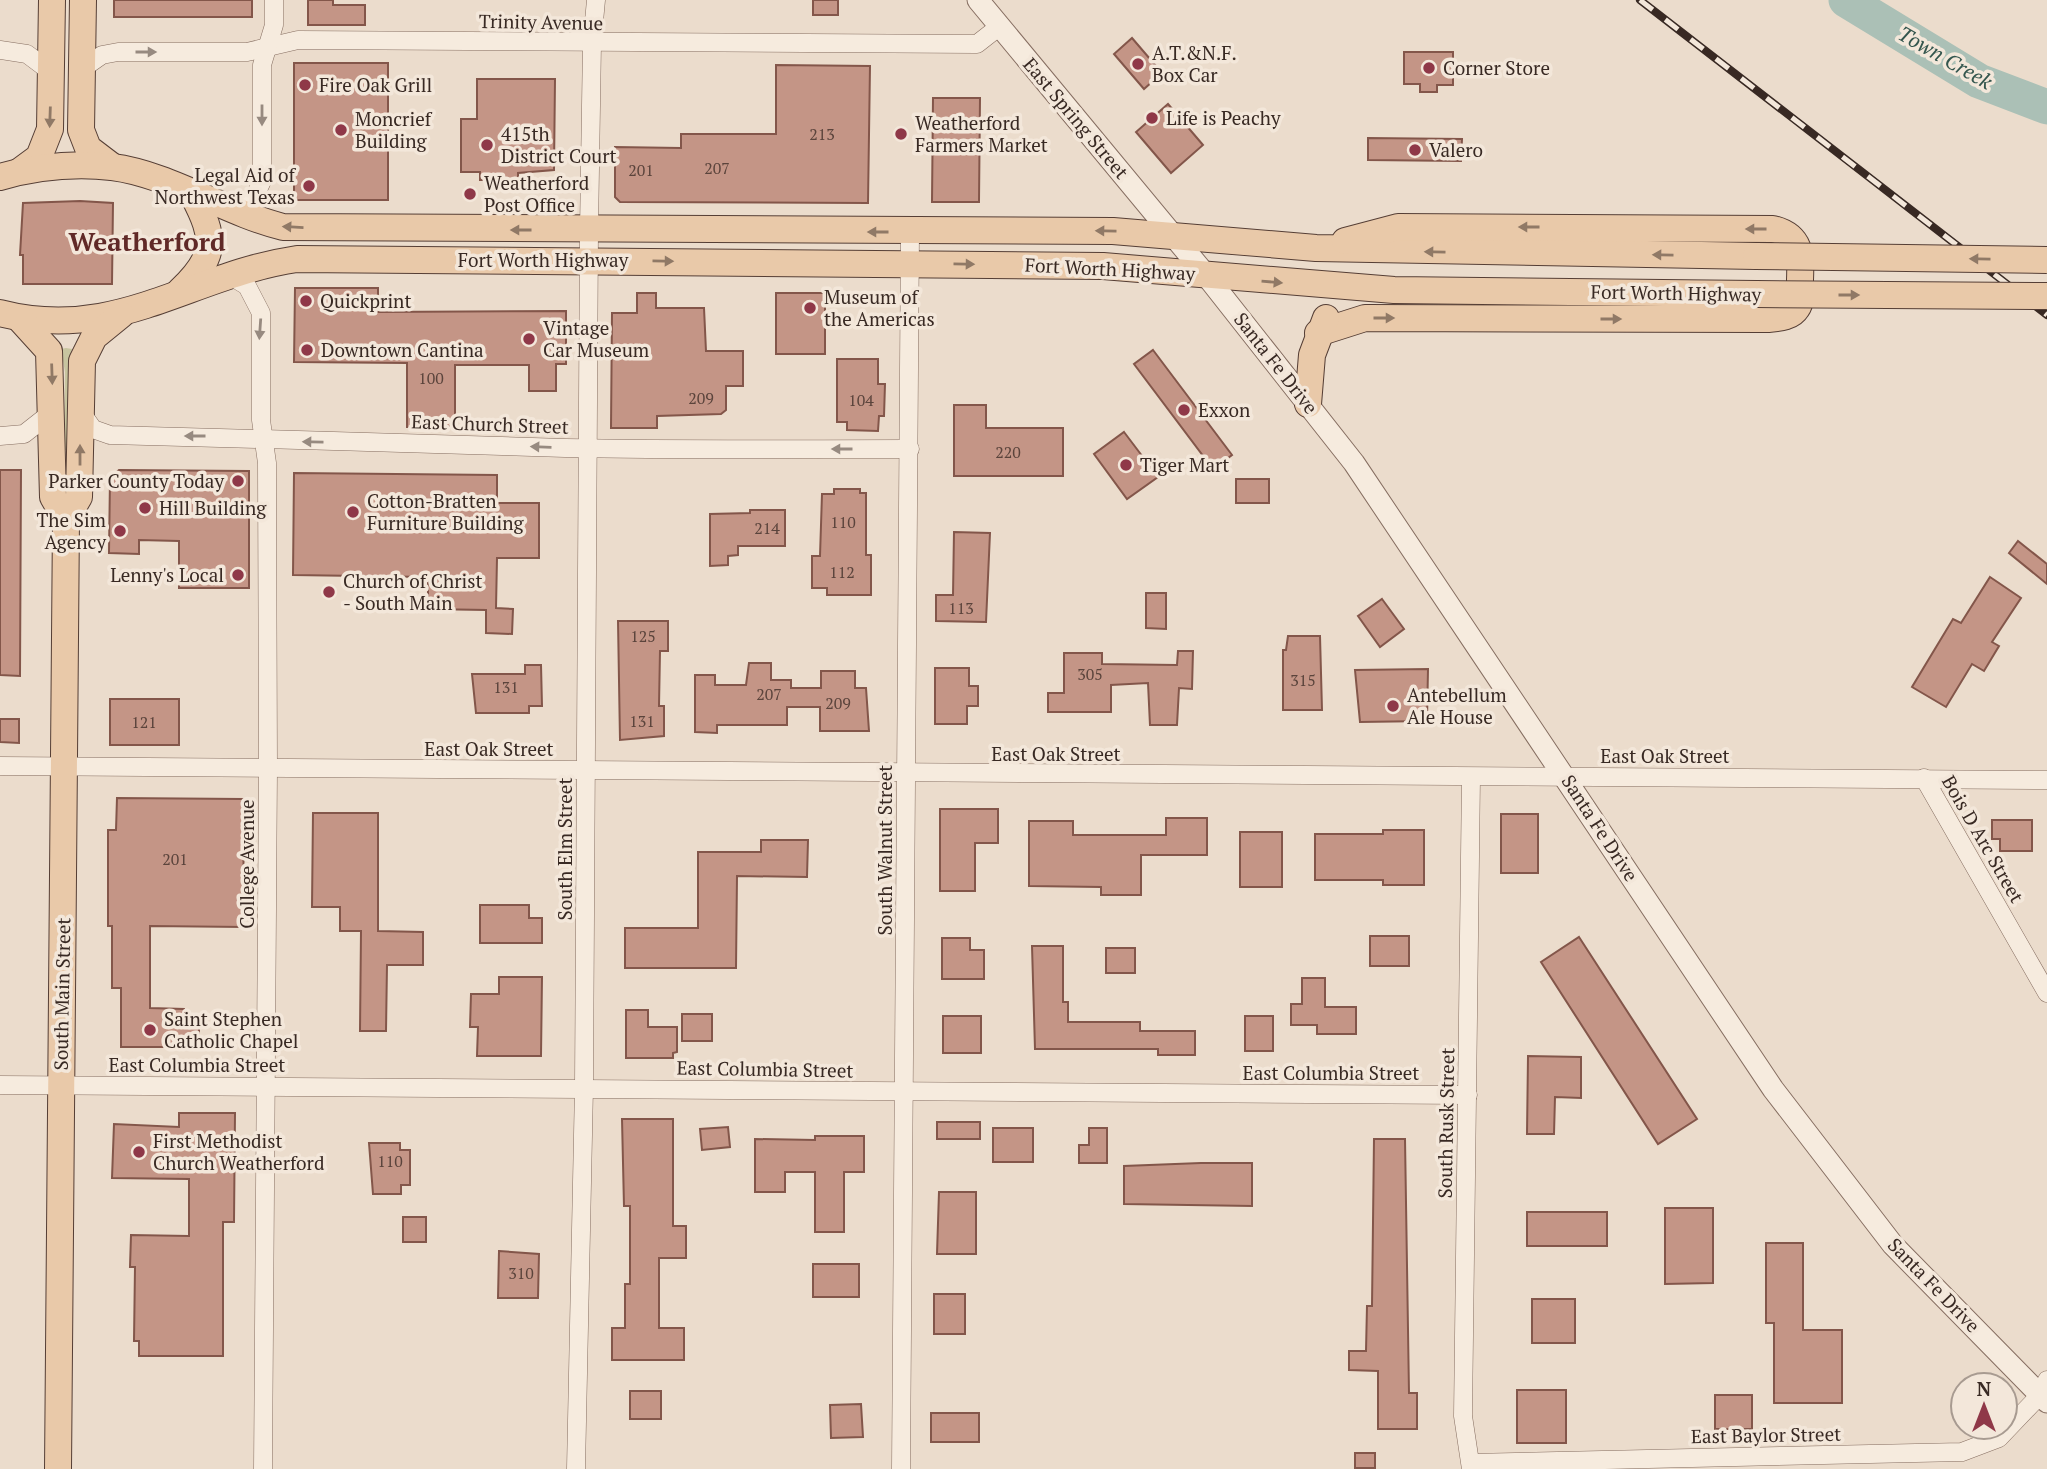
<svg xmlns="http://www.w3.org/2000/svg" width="2047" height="1469" font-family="'PT Serif',serif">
<rect width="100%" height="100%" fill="#ebdccc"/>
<polygon fill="#c8c5a0" points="66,348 72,349 69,365 68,450 64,450 65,372 61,349"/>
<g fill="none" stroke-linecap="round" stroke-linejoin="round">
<polyline stroke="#abc0b6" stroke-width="35" points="1846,0 1979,81 2047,107"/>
</g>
<g fill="#c49586" stroke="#83564a" stroke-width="2">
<rect x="114" y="0" width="138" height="17"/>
<polygon points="308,0 333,0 333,5 365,5 365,25 308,25"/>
<rect x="813" y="0" width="25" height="15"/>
<polygon points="1132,38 1162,73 1144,89 1114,54"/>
<polygon points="1404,52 1453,52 1453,85 1437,85 1437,92 1420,92 1420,84 1404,84"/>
<rect x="294" y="63" width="94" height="137"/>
<polygon points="776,65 870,66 868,203 620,202 615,197 615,147 681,148 681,134 776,134"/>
<polygon points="477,79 555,79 554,170 518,173 518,180 480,180 480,172 461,172 461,119 477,119"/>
<polygon points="933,98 980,98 979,202 932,202"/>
<polygon points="1168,104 1203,145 1171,173 1136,132"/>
<polygon points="1368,138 1462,139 1461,161 1368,160"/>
<polygon points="80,201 113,203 112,284 23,284 23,255 20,255 23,203"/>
<polygon points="295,288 378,288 378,312 566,311 566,364 556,364 556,391 529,391 529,365 455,365 455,426 407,427 407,363 294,362"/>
<polygon points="637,293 656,293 656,308 704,308 706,351 743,351 743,386 726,386 726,410 721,414 657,416 657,428 611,428 612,313 637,313"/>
<rect x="776" y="293" width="49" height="61"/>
<polygon points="1153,350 1232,455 1213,469 1134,364"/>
<polygon points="837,359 878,359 878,384 885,384 884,416 879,416 878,431 847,430 847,422 837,422"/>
<polygon points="954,405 986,405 986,428 1063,428 1063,476 954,476"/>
<polygon points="1124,432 1158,477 1127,499 1094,454"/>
<polygon points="0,470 21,470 20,676 0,675"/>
<polygon points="119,470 249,471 249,588 179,588 179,541 139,540 139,554 109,553 110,478"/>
<polygon points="294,473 497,475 497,503 539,503 539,558 497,558 496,608 513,609 512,634 486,633 486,610 428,609 428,577 293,575"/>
<rect x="1236" y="479" width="33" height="24"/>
<polygon points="834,489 860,489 860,493 866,493 866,555 871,555 871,595 827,595 827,588 812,588 812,556 820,556 822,494 834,494"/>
<polygon points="750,510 785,510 785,546 738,546 738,555 728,556 728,565 710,566 710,514 750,513"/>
<polygon points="954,532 990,533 986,622 936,621 936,595 953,595"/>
<polygon points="2018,541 2047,564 2047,584 2009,553"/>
<polygon points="1990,577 2021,598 1992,642 1999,646 1984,671 1972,664 1946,707 1912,687 1953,619 1961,623"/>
<polygon points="1146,593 1166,593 1166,629 1146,628"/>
<polygon points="1382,599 1404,629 1380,647 1358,616"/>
<polygon points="618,621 668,621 668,651 660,651 659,706 664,706 664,736 620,740"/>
<polygon points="1288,636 1320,636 1322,710 1283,710 1283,650 1286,650"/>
<polygon points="1178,651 1193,651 1192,689 1179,688 1177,725 1150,725 1148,683 1111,685 1111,712 1048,712 1048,693 1064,693 1064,653 1102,653 1102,664 1177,665"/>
<polygon points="749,663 771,663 771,680 791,680 791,688 821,688 821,671 855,671 855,688 866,688 869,731 820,731 820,707 787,707 787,725 717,725 717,733 695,732 695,675 715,675 715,685 746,685"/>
<polygon points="525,665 541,665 542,706 529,706 529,713 476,713 472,674 525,674"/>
<polygon points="935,668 969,668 969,686 978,686 978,706 967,706 967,724 935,724"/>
<polygon points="1428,669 1427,721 1360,722 1355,670"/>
<rect x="110" y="699" width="69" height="46"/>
<polygon points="0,719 19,719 19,743 0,742"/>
<polygon points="117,798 243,799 244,927 150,926 150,1008 184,1009 184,1022 199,1022 199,1038 184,1038 184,1047 121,1047 121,988 112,988 112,926 108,926 108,830 116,830"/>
<polygon points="940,809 998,809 998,843 975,843 975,891 940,891"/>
<polygon points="313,813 378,813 378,931 423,932 423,965 387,965 386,1031 360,1031 361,931 340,931 340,907 312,907"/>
<rect x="1501" y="814" width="37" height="59"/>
<polygon points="1166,818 1207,818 1207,855 1141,855 1141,895 1101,895 1101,887 1029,886 1029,821 1073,821 1073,835 1166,835"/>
<polygon points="1992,820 2032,820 2032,851 2000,851 2000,839 1992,839"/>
<polygon points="1383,830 1424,830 1424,885 1383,885 1383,880 1315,880 1315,834 1383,834"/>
<rect x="1240" y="832" width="42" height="55"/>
<polygon points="761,840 808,840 807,877 737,876 736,968 625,968 625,928 698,928 698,852 761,852"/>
<polygon points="480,905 529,905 529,918 542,918 542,943 480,943"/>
<rect x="1370" y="936" width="39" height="30"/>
<polygon points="1579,937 1697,1119 1658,1144 1541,962"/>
<polygon points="942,938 970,938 970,950 984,950 984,979 942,979"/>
<polygon points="1032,946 1063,946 1063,1002 1068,1002 1068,1022 1140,1022 1140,1031 1195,1031 1195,1055 1158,1055 1158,1049 1035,1049"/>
<rect x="1106" y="948" width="29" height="25"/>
<polygon points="499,977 542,977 541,1056 477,1056 478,1027 470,1027 471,994 499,994"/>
<polygon points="1302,978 1325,978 1325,1007 1356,1007 1356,1034 1317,1034 1317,1025 1291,1025 1291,1004 1302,1004"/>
<polygon points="626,1010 648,1010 648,1027 677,1027 677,1052 673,1053 673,1058 626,1058"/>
<rect x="682" y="1014" width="30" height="27"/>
<rect x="943" y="1016" width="38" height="37"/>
<rect x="1245" y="1016" width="28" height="35"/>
<polygon points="1528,1056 1581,1057 1581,1098 1555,1097 1554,1134 1527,1134"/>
<polygon points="179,1113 235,1113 234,1222 223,1222 223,1356 139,1356 139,1341 134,1341 135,1267 130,1267 131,1235 189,1236 189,1179 112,1178 114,1124 179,1127"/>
<polygon points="622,1119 673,1119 673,1226 686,1226 686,1258 659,1258 659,1328 684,1328 684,1360 612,1360 612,1328 625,1328 625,1284 630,1284 630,1206 624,1206"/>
<rect x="937" y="1122" width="43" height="17"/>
<polygon points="728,1127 730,1147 702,1150 700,1129"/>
<rect x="993" y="1128" width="40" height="34"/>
<polygon points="1089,1128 1107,1128 1107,1163 1079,1163 1079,1145 1089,1145"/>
<polygon points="815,1136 864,1136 864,1172 844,1172 844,1232 815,1232 815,1172 785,1172 785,1192 755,1192 755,1139 815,1140"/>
<polygon points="1374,1139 1405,1139 1409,1393 1417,1393 1417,1429 1378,1429 1378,1371 1349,1370 1349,1351 1366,1351 1367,1306 1372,1306"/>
<polygon points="369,1143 400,1143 400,1150 410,1150 410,1185 401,1185 401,1194 373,1194"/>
<polygon points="1201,1163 1252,1163 1252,1206 1124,1204 1124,1166"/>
<polygon points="939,1192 976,1192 976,1254 937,1254"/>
<polygon points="1665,1208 1713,1208 1713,1283 1665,1284"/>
<rect x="1527" y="1212" width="80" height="34"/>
<rect x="403" y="1217" width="23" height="25"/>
<polygon points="1766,1243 1803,1243 1803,1330 1842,1330 1842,1403 1774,1403 1774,1323 1766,1323"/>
<polygon points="499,1251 539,1254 538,1298 498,1298"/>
<rect x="813" y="1264" width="46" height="33"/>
<rect x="934" y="1294" width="31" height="40"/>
<rect x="1532" y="1299" width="43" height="44"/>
<rect x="1517" y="1390" width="49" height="53"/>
<rect x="630" y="1391" width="31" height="28"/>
<rect x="1715" y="1395" width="37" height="34"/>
<polygon points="861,1404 863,1437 831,1438 830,1405"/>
<rect x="931" y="1413" width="48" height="29"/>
<rect x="1355" y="1453" width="20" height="15"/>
</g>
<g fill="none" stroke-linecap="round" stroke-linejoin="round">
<g stroke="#866e61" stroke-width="19">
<g id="minor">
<polyline points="0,50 27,54 51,72"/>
<polyline points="82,69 102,55 118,52 247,52 298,40 977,44 1000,26"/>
<polyline points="235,212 255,196 262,181 262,65 274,25 274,0"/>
<polyline points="229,275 247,286 261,313 261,420 267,463 268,769 263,1469"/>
<path d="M 81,412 L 93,429 L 110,435 C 262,438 413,444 565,448 C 680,450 795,449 910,449"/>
<polyline points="0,436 24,434 52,412"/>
<polyline points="0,766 2047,780"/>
<polyline points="1471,777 1463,1416 1471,1469"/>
<polyline points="1924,778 2047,993"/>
<polyline points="0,1085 1468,1095"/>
<polyline points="1471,1463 1962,1452 1999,1438 2040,1395 2047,1380"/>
<polyline points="576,1469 584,1087 589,230 592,43 596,0"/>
<polyline points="901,1469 910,232"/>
</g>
</g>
<g stroke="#866e61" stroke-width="23">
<polyline id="tertiary" points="978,0 1205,274 1354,463 1773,1089 1893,1245 2047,1402"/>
</g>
<g stroke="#553e35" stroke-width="28">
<g id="primary">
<polyline points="83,0 81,130 88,148 113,167"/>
<polyline points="20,171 39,157 50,129 52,0"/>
<path d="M 0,177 C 35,167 75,163 112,167 C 169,174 226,213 283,227 L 1113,231 L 1316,248 L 1756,256"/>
<path d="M 180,291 C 217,256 216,239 193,195"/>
<path d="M 0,313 C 116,343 189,275 297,259 L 1103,266 L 1394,290 L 1756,294"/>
<polyline points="19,318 49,351 53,497 66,519 58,1469"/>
<path d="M 1318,333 L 1365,318 L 1767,319 C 1777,318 1791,318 1797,308 C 1802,301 1800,289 1800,280 C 1801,255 1801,236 1773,229 L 1398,227 L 1345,241"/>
<polyline points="1308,404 1312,355 1326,318"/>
<polyline points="66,519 79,497 82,361 94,337 121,315"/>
</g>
</g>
<use href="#minor" stroke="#f6ebde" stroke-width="18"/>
<use href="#tertiary" stroke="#f6ebde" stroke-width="21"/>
<use href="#primary" stroke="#e9c9a9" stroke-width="26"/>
<g stroke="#382923" stroke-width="8">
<polyline id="rail" points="1640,0 2047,315"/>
</g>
<use href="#rail" stroke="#f3e7da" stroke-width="5" stroke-dasharray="16" stroke-linecap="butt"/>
<g stroke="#553e35" stroke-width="28" stroke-linecap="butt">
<g id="primary-bridge">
<polyline points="1756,256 2047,260"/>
<polyline points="1756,294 2047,296"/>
</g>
</g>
<use href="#primary-bridge" stroke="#e9c9a9" stroke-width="26"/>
</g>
<defs><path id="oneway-solid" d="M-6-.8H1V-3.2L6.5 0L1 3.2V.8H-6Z" transform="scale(1.75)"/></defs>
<g fill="#978a80">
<use href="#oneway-solid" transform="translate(146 52)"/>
<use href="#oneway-solid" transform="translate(262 115) rotate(90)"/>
<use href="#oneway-solid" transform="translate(260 329) rotate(94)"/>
<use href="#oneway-solid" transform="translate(195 436) rotate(-180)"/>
<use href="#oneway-solid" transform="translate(313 442) rotate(-179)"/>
<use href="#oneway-solid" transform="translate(541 447) rotate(-178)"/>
<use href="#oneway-solid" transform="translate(842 449) rotate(-180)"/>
</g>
<g fill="#907966">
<use href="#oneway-solid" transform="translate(50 117) rotate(92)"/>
<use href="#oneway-solid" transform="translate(293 227) rotate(-177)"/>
<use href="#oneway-solid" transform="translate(1529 227) rotate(-180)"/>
<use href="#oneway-solid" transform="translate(1756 229) rotate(-180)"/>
<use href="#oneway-solid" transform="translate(521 230) rotate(-180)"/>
<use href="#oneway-solid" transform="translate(1106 231) rotate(-179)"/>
<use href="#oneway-solid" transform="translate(878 232) rotate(-180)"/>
<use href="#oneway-solid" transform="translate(1435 252) rotate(-179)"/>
<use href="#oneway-solid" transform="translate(1663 255) rotate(-179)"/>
<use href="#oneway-solid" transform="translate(1980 259) rotate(-179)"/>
<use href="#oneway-solid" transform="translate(663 261) rotate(1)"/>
<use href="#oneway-solid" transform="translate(964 264) rotate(1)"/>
<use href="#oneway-solid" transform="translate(1272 282) rotate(5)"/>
<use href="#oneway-solid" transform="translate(1849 295)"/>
<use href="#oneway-solid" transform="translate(1384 318)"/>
<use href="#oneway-solid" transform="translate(1611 319)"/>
<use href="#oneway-solid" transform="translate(52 374) rotate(88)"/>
<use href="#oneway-solid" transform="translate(80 455) rotate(-90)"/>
</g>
<g fill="#8f3848" stroke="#f3e7da" stroke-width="2.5">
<circle cx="1138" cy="64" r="7"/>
<circle cx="1429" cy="68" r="7"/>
<circle cx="305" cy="85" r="7"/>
<circle cx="1152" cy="118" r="7"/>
<circle cx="341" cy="130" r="7"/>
<circle cx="901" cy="134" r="7"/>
<circle cx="487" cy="145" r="7"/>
<circle cx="1415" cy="150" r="7"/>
<circle cx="309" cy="186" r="7"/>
<circle cx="470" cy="194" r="7"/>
<circle cx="306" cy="301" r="7"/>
<circle cx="810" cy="308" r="7"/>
<circle cx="529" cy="339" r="7"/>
<circle cx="307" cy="350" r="7"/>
<circle cx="1184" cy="410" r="7"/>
<circle cx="1126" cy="465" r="7"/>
<circle cx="238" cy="481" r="7"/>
<circle cx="145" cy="508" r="7"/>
<circle cx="353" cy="512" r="7"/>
<circle cx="120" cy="531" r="7"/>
<circle cx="238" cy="575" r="7"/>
<circle cx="329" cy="592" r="7"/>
<circle cx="1393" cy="706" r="7"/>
<circle cx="150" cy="1030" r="7"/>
<circle cx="139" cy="1152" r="7"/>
</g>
<g text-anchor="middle" stroke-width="7" stroke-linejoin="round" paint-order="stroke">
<g font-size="16" fill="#5b443c">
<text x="822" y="140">213</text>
<text x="717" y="174">207</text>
<text x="641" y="176">201</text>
<text x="431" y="384">100</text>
<text x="701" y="404">209</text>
<text x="861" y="406">104</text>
<text x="1008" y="458">220</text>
<text x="843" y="528">110</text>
<text x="767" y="534">214</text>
<text x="842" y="578">112</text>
<text x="961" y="614">113</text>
<text x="643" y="642">125</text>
<text x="1090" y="680">305</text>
<text x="1303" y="686">315</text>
<text x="506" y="693">131</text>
<text x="769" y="700">207</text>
<text x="838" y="709">209</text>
<text x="642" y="727">131</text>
<text x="144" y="728">121</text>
<text x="175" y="865">201</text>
<text x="390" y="1167">110</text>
<text x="521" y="1279">310</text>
</g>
<g font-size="19" fill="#382923" stroke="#f3e7da">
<text transform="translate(541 22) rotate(1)" y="7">Trinity Avenue</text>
<text transform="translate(1076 118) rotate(50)" y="7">East Spring Street</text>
<text x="543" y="267">Fort Worth Highway</text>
<text transform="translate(1110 269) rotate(3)" y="7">Fort Worth Highway</text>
<text transform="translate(1676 293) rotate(1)" y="7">Fort Worth Highway</text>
<text transform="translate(1276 363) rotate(52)" y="7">Santa Fe Drive</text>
<text transform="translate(490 424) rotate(2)" y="7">East Church Street</text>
<text x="489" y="756">East Oak Street</text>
<text x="1056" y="761">East Oak Street</text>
<text x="1665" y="763">East Oak Street</text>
<text transform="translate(1600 828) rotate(57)" y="7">Santa Fe Drive</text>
<text transform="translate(1983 839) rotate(60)" y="7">Bois D Arc Street</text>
<text transform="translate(565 849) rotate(-90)" y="7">South Elm Street</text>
<text transform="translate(885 850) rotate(-90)" y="7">South Walnut Street</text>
<text transform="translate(247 864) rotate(-90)" y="7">College Avenue</text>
<text transform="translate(62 994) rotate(-89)" y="7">South Main Street</text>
<text x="197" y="1072">East Columbia Street</text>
<text transform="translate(765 1069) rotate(1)" y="7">East Columbia Street</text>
<text x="1331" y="1080">East Columbia Street</text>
<text transform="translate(1446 1123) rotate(-89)" y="7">South Rusk Street</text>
<text transform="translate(1934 1285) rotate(46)" y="7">Santa Fe Drive</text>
<text transform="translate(1766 1435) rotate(-1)" y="7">East Baylor Street</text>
</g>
<g font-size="19" fill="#382923" stroke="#f3e7da" text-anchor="start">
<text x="1152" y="60">A.T.&amp;N.F.<tspan x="1152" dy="22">Box Car</tspan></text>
<text x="1443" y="75">Corner Store</text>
<text x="319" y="92">Fire Oak Grill</text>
<text x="1166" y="125">Life is Peachy</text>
<text x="355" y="126">Moncrief<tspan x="355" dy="22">Building</tspan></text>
<text x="915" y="130">Weatherford<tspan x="915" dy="22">Farmers Market</tspan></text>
<text x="501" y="141">415th<tspan x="501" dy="22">District Court</tspan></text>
<text x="1429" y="157">Valero</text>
<text x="295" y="182" text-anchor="end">Legal Aid of<tspan x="295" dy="22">Northwest Texas</tspan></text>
<text x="484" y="190">Weatherford<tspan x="484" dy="22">Post Office</tspan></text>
<text x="824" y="304">Museum of<tspan x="824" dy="22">the Americas</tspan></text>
<text x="320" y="308">Quickprint</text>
<text x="543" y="335">Vintage<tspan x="543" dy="22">Car Museum</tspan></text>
<text x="321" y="357">Downtown Cantina</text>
<text x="1198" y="417">Exxon</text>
<text x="1140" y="472">Tiger Mart</text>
<text x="224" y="488" text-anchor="end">Parker County Today</text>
<text x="367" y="508">Cotton-Bratten<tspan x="367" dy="22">Furniture Building</tspan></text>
<text x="159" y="515">Hill Building</text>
<text x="106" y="527" text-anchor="end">The Sim<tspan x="106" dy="22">Agency</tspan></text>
<text x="224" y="582" text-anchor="end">Lenny's Local</text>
<text x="343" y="588">Church of Christ<tspan x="343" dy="22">- South Main</tspan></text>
<text x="1407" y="702">Antebellum<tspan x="1407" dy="22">Ale House</tspan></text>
<text x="164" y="1026">Saint Stephen<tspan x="164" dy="22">Catholic Chapel</tspan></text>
<text x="153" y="1148">First Methodist<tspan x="153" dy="22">Church Weatherford</tspan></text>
</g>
<g font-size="21" font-style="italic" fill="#34564e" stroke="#f3e7da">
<text transform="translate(1945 58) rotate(30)" y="7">Town Creek</text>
</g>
<g font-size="26" font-weight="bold" fill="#602927" stroke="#f3e7da">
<text x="147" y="251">Weatherford</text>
</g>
</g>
<g transform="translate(1984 1406)"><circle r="33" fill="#f3e7da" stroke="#a89b91" stroke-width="2"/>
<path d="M0-5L12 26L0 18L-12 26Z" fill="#8f3848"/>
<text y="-10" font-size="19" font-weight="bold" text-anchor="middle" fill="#382923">N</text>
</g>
</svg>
